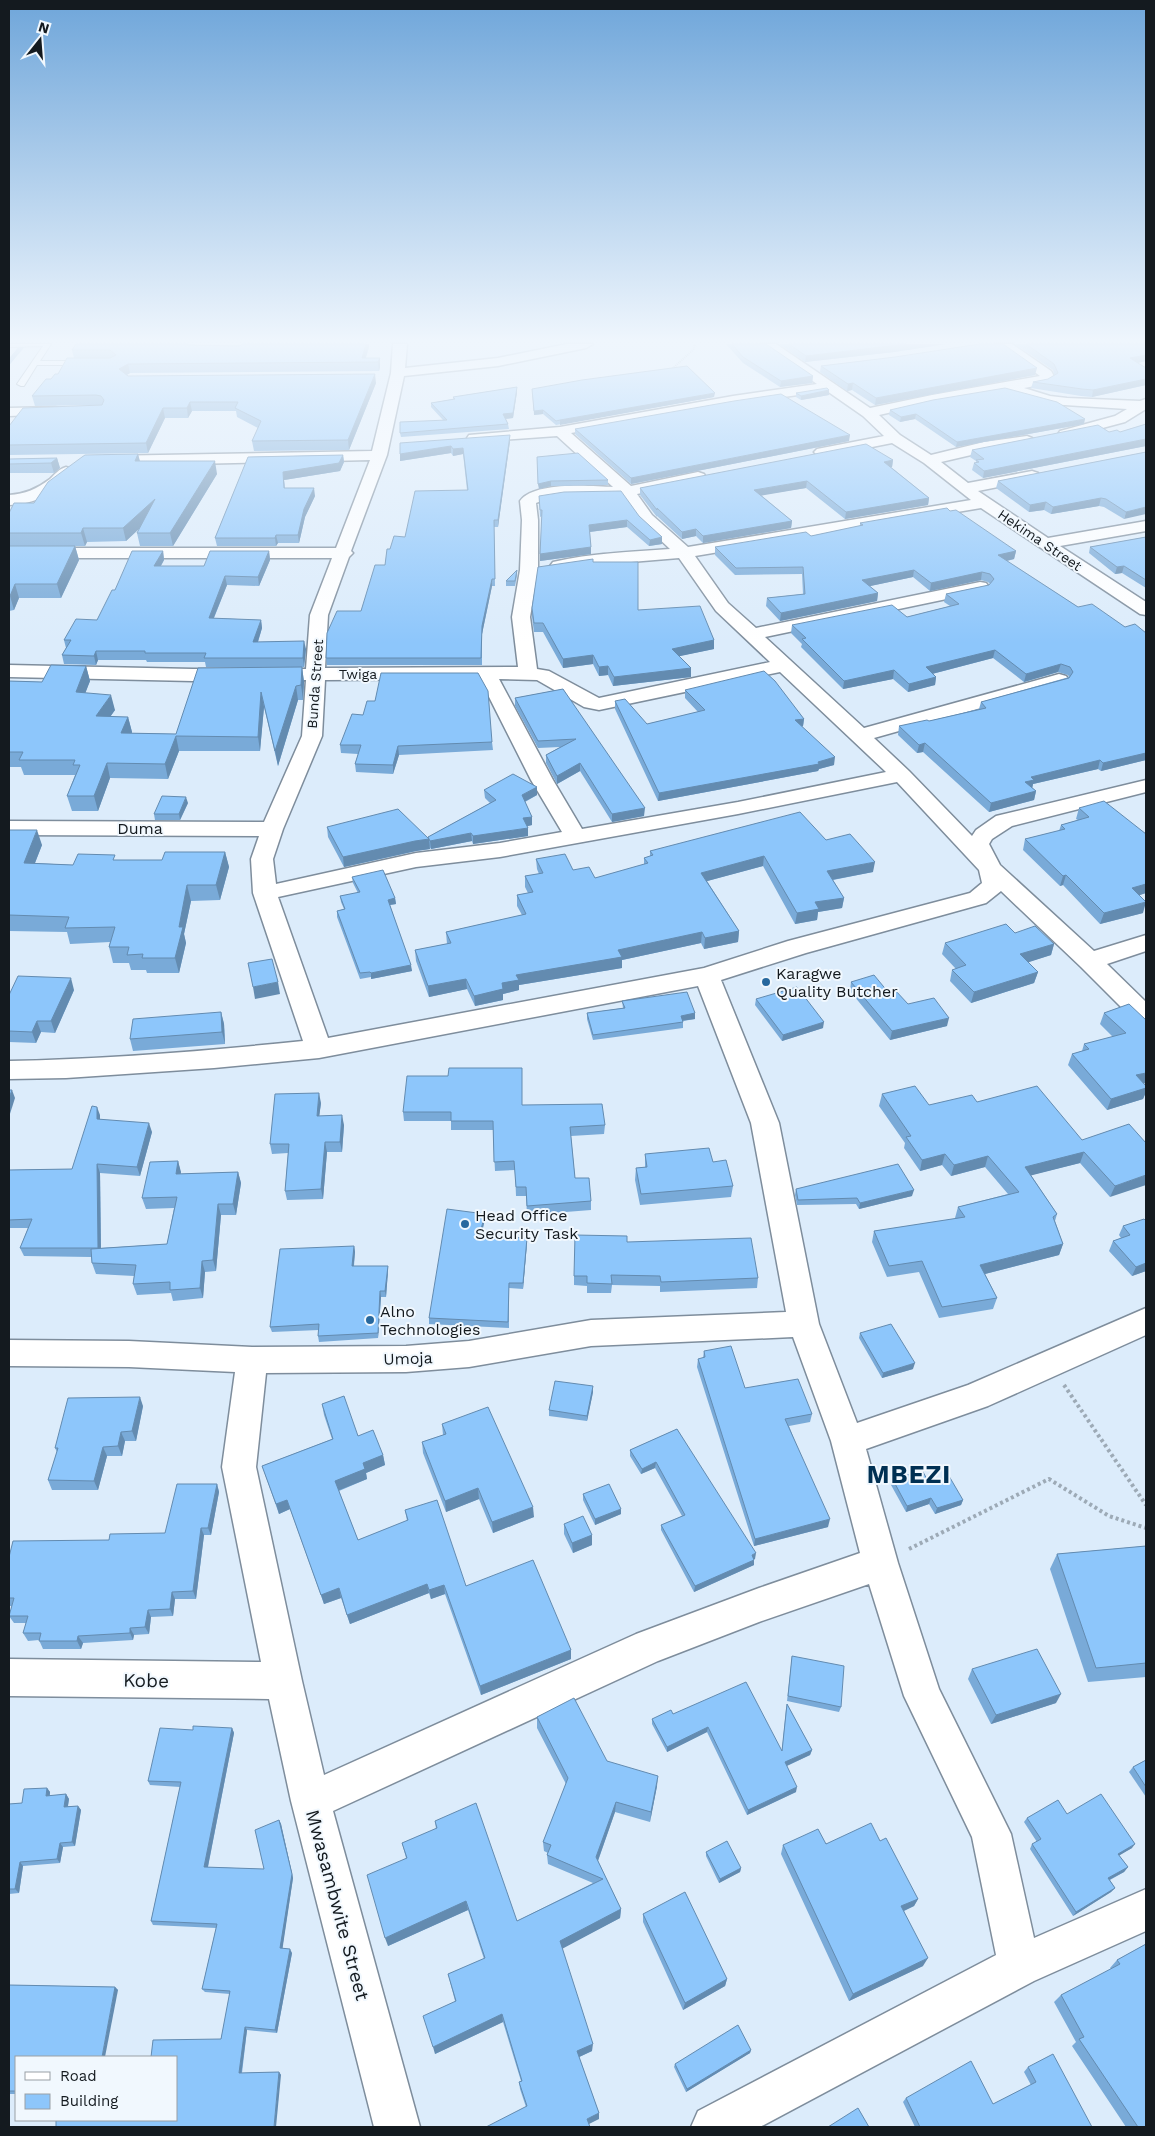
<svg xmlns="http://www.w3.org/2000/svg" width="1155" height="2136" font-family="'Work Sans',sans-serif">
<rect width="100%" height="100%" fill="#dcecfb"/>
<g fill="none" stroke-linecap="round" stroke-linejoin="round">
<polyline stroke="#5a92c4" stroke-width="4.5" points="9,362 24,344"/>
<g stroke="#7e8d9c" stroke-width="2">
<polygon id="service" points="9,344 51,344 40,361 84,361 88,363 84,365 37,365 24,386 21,386 17,384 43,346 9,347"/>
</g>
<g stroke="#7e8d9c" stroke-width="3">
<g id="minor">
<path d="M 393,344 L 407,344 L 405,368 L 498,358 L 567,344 L 593,344 L 586,348 L 498,366 L 404,376 L 387,455 L 351,551 L 353,553 L 349,557 L 328,615 L 325,668 L 518,667 L 512,617 L 520,570 L 522,520 L 520,501 C 534,481 591,486 613,487 L 557,436 L 474,442 L 469,441 L 467,438 L 469,435 L 560,427 L 733,396 L 817,384 L 760,344 L 776,344 L 870,408 L 932,395 L 1040,376 L 996,344 L 1012,344 L 1051,371 L 1055,378 L 1046,384 L 1024,388 L 1050,396 L 1067,398 L 1140,401 L 1146,399 L 1146,409 L 1125,422 L 1065,438 L 1060,437 L 1058,434 L 1060,431 L 1115,416 L 1127,409 L 1049,404 L 1011,393 L 1009,390 L 932,403 L 879,415 L 900,435 L 931,455 L 984,442 L 1027,436 L 1032,438 L 1035,441 L 1032,444 L 984,452 L 941,462 L 968,483 L 1032,471 L 1038,473 L 1040,476 L 1038,479 L 978,491 L 1048,538 L 1146,521 L 1146,531 L 1060,546 L 1146,602 L 1146,615 L 1140,614 L 981,508 L 695,556 L 728,603 L 756,628 L 980,582 L 986,583 L 989,587 L 986,591 L 980,592 L 765,637 L 864,728 L 1052,676 L 1059,674 L 1066,676 L 1069,680 L 1066,684 L 874,738 L 909,771 L 972,836 L 976,830 L 996,816 L 1146,780 L 1146,792 L 1012,826 L 992,839 L 989,844 L 1000,865 L 1094,951 L 1146,935 L 1146,951 L 1107,964 L 1146,1002 L 1146,1026 L 1137,1023 L 1081,967 L 1001,891 L 986,903 L 806,953 L 721,980 L 779,1123 L 819,1324 L 857,1423 L 968,1385 L 1146,1308 L 1146,1335 L 988,1406 L 866,1449 L 898,1563 L 939,1689 L 1011,1834 L 1034,1938 L 1146,1889 L 1146,1931 L 1034,1981 L 760,2127 L 691,2127 L 698,2111 L 996,1955 L 972,1837 L 904,1696 L 869,1584 L 759,1622 L 658,1661 L 333,1811 L 420,2127 L 374,2127 L 291,1801 L 269,1699 L 9,1696 L 9,1659 L 261,1662 L 222,1467 L 235,1372 L 129,1367 L 9,1366 L 9,1340 L 129,1341 L 252,1347 L 406,1346 L 469,1341 L 591,1320 L 786,1312 L 751,1123 L 698,986 L 319,1058 L 214,1068 L 66,1078 L 9,1079 L 9,1061 C 107,1059 206,1051 303,1041 L 253,893 L 251,859 L 259,836 L 9,835 L 9,821 L 264,822 L 302,736 L 306,680 L 193,681 L 9,677 L 9,665 L 193,669 L 306,669 L 310,615 L 332,558 L 9,558 L 9,548 L 336,548 L 370,460 L 105,466 L 100,464 L 97,461 L 100,458 L 105,456 L 372,451 L 391,373 ZM 827,391 L 863,416 L 884,436 L 817,449 L 814,452 L 817,455 L 822,457 L 892,443 L 924,463 L 971,500 L 688,547 L 652,515 L 637,494 L 704,480 L 706,477 L 704,474 L 698,472 L 631,486 L 571,433 L 733,404 ZM 574,496 L 622,496 L 640,521 L 670,549 C 631,552 591,553 553,562 L 550,566 L 553,570 L 559,571 L 595,565 L 679,558 L 716,611 L 770,662 L 599,698 L 549,671 L 537,669 L 530,617 L 538,570 L 538,520 L 536,503 L 549,498 ZM 780,672 L 886,772 L 738,802 L 582,829 L 553,780 L 499,679 L 537,680 L 584,707 L 599,710 ZM 480,679 L 531,780 L 562,832 L 500,843 L 416,853 L 276,884 L 273,859 L 283,829 L 322,736 L 325,680 ZM 897,782 L 979,870 L 982,883 L 970,893 L 788,941 L 704,968 L 328,1038 L 278,897 L 416,867 L 500,857 L 738,814 ZM 793,1337 L 831,1441 L 860,1553 L 759,1588 L 636,1634 L 324,1775 L 302,1681 L 256,1467 L 266,1373 L 406,1372 L 469,1367 L 591,1346 Z"/>
<polygon points="55,407 60,408 62,411 60,414 9,416 9,408"/>
<path d="M 66,467 L 72,469 L 74,472 C 59,493 34,504 9,505 L 9,495 C 25,494 37,489 50,479 C 55,474 59,469 66,467 Z"/>
</g>
</g>
<polyline stroke="#9daab6" stroke-width="2" stroke-dasharray="1 1" stroke-linecap="butt" points="671,370 694,349 695,344"/>
<g stroke="#9daab6" stroke-width="4" stroke-dasharray="3 3" stroke-linecap="butt">
<polyline points="1064,1385 1146,1505"/>
<polyline points="909,1549 1049,1479 1109,1516 1146,1528"/>
</g>
<use href="#service" fill="#fff" fill-rule="evenodd"/>
<use href="#minor" fill="#fff" fill-rule="evenodd"/>
</g>
<g fill="#79aad8">
<polygon points="76,344 195,344 194,345 369,347 366,358 380,358 380,367 379,371 130,373 127,375 128,376 376,383 349,450 254,451 252,441 258,428 237,417 236,411 192,411 188,418 165,418 148,453 9,455 9,426 101,405 35,406 32,396 51,379 58,374 74,358 72,350"/>
<polygon points="726,344 766,344 813,376 812,383 780,387 743,363"/>
<polygon points="779,344 946,344 894,352 805,362"/>
<polygon points="1015,344 1146,344 1146,361 1138,363 1146,368 1146,385 1092,397 1081,396 1031,388 1033,382 1048,379 1054,375 1053,370"/>
<polygon points="895,357 1035,375 875,405 852,390 847,391 820,372 821,366"/>
<polygon points="517,387 517,392 513,418 506,419 508,424 509,429 401,437 400,433 443,420 431,407 431,403 453,399 453,397"/>
<polygon points="532,389 714,397 556,425 543,414 534,415"/>
<polygon points="829,390 829,395 801,400 796,397 796,393"/>
<polygon points="890,410 1084,424 956,447 915,419 900,422 889,415"/>
<polygon points="1146,424 1146,446 983,478 972,470 974,463 976,463 976,461 970,457 972,450 1109,432 1120,432"/>
<polygon points="575,429 849,441 631,484 575,434"/>
<polygon points="510,435 510,441 498,527 494,527 495,586 492,586 482,634 482,665 327,665 326,658 361,611 385,565 390,549 405,537 467,490 463,454 453,456 451,453 400,461 400,454"/>
<polygon points="1146,452 1124,519 1104,507 1099,506 1051,514 1044,510 1029,512 996,488 998,481"/>
<polygon points="138,454 140,461 217,474 173,546 140,546 137,533 139,529 126,541 87,542 85,546 75,546 79,560 61,598 19,598 14,610 9,611 9,513 34,503"/>
<polygon points="343,455 344,462 340,471 284,480 285,488 315,496 305,517 299,543 278,543 276,546 217,546 215,538 248,457"/>
<polygon points="537,457 608,480 608,485 551,486 539,489"/>
<polygon points="57,458 60,468 54,473 9,473 9,459"/>
<polygon points="893,460 892,467 891,467 929,498 928,505 845,519 806,488 761,495 792,521 791,528 703,543 696,536 682,539 657,516 657,517 640,495 640,488"/>
<polygon points="539,496 639,516 662,544 649,546 627,527 590,532 591,554 540,561 542,516 540,517"/>
<polygon points="860,523 1016,551 1014,559 1007,561 1078,607 1125,627 1146,633 1146,760 1101,771 1098,769 1033,784 1032,788 1036,791 1034,800 989,812 923,752 917,753 898,735 899,726 929,721 979,709 981,702 1069,677 1068,675 1058,672 1024,682 993,658 932,674 936,677 935,685 908,692 893,679 843,689 801,647 802,644 791,633 792,625 907,617 950,606 944,602 946,594 989,585 990,584 988,582 981,580 930,591 913,577 870,586 878,593 877,601 780,621 766,606 767,598 803,594 802,574 735,575 715,555 715,547 811,536 860,526"/>
<polygon points="1146,537 1146,588 1122,573 1115,574 1089,553 1090,547"/>
<polygon points="163,551 164,560 161,566 204,566 269,551 270,560 259,586 227,585 214,618 261,620 262,628 258,642 306,649 304,667 206,667 205,662 147,662 146,660 98,660 96,665 64,664 62,655 66,648 64,640 97,620 115,590"/>
<polygon points="593,562 638,610 714,640 714,649 679,656 691,668 691,677 613,686 608,675 599,676 593,664 563,668 543,632 534,632 532,617 532,608"/>
<polygon points="517,570 517,576 515,586 506,586 506,581"/>
<polygon points="86,666 90,681 85,693 115,710 110,717 128,717 132,732 132,733 176,734 302,667 304,682 303,700 298,700 278,766 264,707 260,751 179,751 168,779 110,778 98,811 72,811 67,796 75,775 24,775 21,767 9,767 9,681 42,682"/>
<polygon points="563,689 644,816 612,822 580,771 557,784 546,763 546,755 560,747 538,748 515,706 515,698"/>
<polygon points="685,690 804,719 803,726 802,727 834,765 819,769 818,771 658,801 615,709 615,701 647,724 698,712 685,698"/>
<polygon points="492,742 493,750 399,755 393,774 356,772 355,764 358,754 341,753 340,745"/>
<polygon points="484,790 537,795 525,802 532,817 532,825 527,826 528,828 528,836 473,844 472,841 431,849 429,846 430,849 416,851 344,867 328,837 327,827 429,839 428,837 490,803 485,798"/>
<polygon points="188,803 180,820 155,820 154,814"/>
<polygon points="1079,808 1146,834 1146,893 1139,895 1143,913 1100,924 1063,885 1060,886 1023,850 1025,839 1059,831 1061,825 1078,820 1076,819"/>
<polygon points="9,830 42,845 35,863 73,865 116,860 162,860 225,852 229,867 220,900 191,901 184,934 186,943 179,973 147,973 146,970 131,970 129,963 113,963 109,947 110,942 70,944 67,932 9,931"/>
<polygon points="826,840 873,872 833,880 844,898 842,908 818,912 817,920 795,924 763,866 707,881 739,931 738,942 704,949 701,943 622,960 622,968 519,985 519,990 503,994 503,1000 475,1006 467,989 429,997 416,961 415,950 447,944 446,932 522,915 517,906 517,895 528,893 525,887 525,876 539,874 537,869 536,859 595,878 644,865 644,858 650,856 650,851"/>
<polygon points="352,877 395,898 396,904 390,905 412,971 371,979 371,977 360,979 337,917 337,911 344,909 341,902 340,896 358,893 353,883"/>
<polygon points="1015,933 1054,944 1051,955 1028,962 1038,972 1034,983 971,1003 950,981 952,970 956,969 942,954 945,943"/>
<polygon points="851,982 888,992 908,1004 947,1026 890,1040 850,991"/>
<polygon points="74,990 55,1033 41,1032 36,1043 9,1042 9,995"/>
<polygon points="756,999 823,1028 782,1041 755,1005"/>
<polygon points="622,1001 695,1013 695,1019 683,1021 683,1028 593,1040 587,1019 587,1013 623,1008"/>
<polygon points="1129,1004 1144,1084 1146,1086 1146,1092 1143,1099 1107,1110 1068,1065 1072,1054 1082,1051 1084,1044 1113,1037 1100,1024 1104,1013"/>
<polygon points="221,1012 224,1024 225,1044 133,1051 130,1039"/>
<polygon points="522,1068 522,1105 605,1125 604,1134 571,1136 575,1178 591,1201 591,1210 527,1215 526,1196 516,1196 515,1170 495,1171 493,1130 451,1130 451,1121 404,1121 403,1112 448,1076"/>
<polygon points="882,1094 929,1105 977,1102 1082,1140 1146,1143 1110,1197 1080,1163 1031,1175 1057,1214 1055,1221 1063,1244 1059,1255 985,1274 997,1298 993,1309 939,1318 919,1272 887,1277 872,1242 874,1231 956,1219 955,1218 958,1207 1008,1194 985,1167 951,1176 942,1165 920,1171 904,1148 905,1143 879,1106"/>
<polygon points="321,1103 319,1116 344,1125 342,1152 327,1152 323,1199 287,1200 285,1191 288,1153 272,1154 270,1144"/>
<polygon points="100,1115 100,1119 152,1132 140,1176 100,1173 101,1248 167,1244 174,1208 146,1209 142,1198 178,1161 181,1174 238,1172 241,1183 236,1215 221,1215 216,1271 205,1272 203,1298 173,1301 171,1293 137,1295 133,1284 134,1276 96,1274 92,1263 91,1257 24,1256 20,1248 28,1228 9,1228 9,1170 72,1169"/>
<polygon points="645,1154 713,1162 733,1186 731,1197 640,1205 635,1180 636,1168 645,1167"/>
<polygon points="796,1189 912,1196 859,1209 856,1204 797,1205 795,1195"/>
<polygon points="485,1219 482,1233 527,1243 523,1289 509,1288 509,1328 429,1324 429,1318"/>
<polygon points="1146,1221 1146,1271 1132,1276 1109,1251 1113,1241 1121,1238 1119,1235 1123,1226"/>
<polygon points="627,1242 758,1278 757,1288 660,1292 660,1286 612,1285 611,1293 587,1293 587,1286 574,1285 574,1276"/>
<polygon points="354,1246 355,1252 354,1266 388,1266 388,1271 386,1297 381,1297 378,1338 319,1342 318,1336 319,1330 272,1332 270,1327"/>
<polygon points="860,1333 913,1369 882,1378 859,1338"/>
<polygon points="704,1351 745,1388 812,1414 810,1422 789,1426 828,1527 754,1546 697,1367 698,1359 703,1358"/>
<polygon points="593,1392 587,1421 549,1416 549,1410"/>
<polygon points="322,1404 358,1436 383,1455 385,1465 366,1473 367,1479 339,1491 358,1540 407,1521 405,1510 466,1586 571,1650 571,1659 481,1695 445,1594 431,1599 429,1593 350,1624 341,1598 324,1604 290,1509 279,1514 262,1466 332,1439 324,1415"/>
<polygon points="143,1406 136,1441 125,1441 122,1456 107,1456 98,1490 52,1490 48,1480 57,1452 55,1448"/>
<polygon points="442,1424 534,1517 493,1533 479,1499 446,1512 423,1453 422,1442 443,1435"/>
<polygon points="677,1429 755,1559 754,1559 754,1565 694,1592 661,1530 661,1525 682,1516 655,1468 641,1474 630,1456 630,1450"/>
<polygon points="893,1480 929,1483 963,1500 961,1505 935,1514 929,1504 906,1512 891,1485"/>
<polygon points="217,1484 219,1492 211,1535 204,1535 196,1599 175,1599 173,1616 151,1617 149,1634 134,1635 133,1640 83,1643 81,1649 43,1649 39,1640 28,1641 23,1633 26,1623 14,1623 9,1616 12,1606 9,1606 9,1557 109,1540 165,1533"/>
<polygon points="583,1494 621,1514 595,1525 583,1500"/>
<polygon points="564,1524 592,1535 592,1545 573,1553 564,1534"/>
<polygon points="1146,1546 1146,1677 1088,1682 1050,1569 1057,1554"/>
<polygon points="792,1656 841,1707 839,1712 787,1701"/>
<polygon points="972,1669 1056,1703 991,1724 968,1679"/>
<polygon points="787,1704 812,1750 810,1755 787,1766 796,1792 747,1815 707,1732 667,1752 652,1724 652,1719 673,1714 782,1750 786,1709"/>
<polygon points="537,1717 607,1761 657,1786 650,1822 615,1812 598,1861 621,1909 620,1918 562,1948 592,2051 579,2057 599,2113 599,2119 526,2107 520,2089 519,2082 521,2081 503,2022 435,2054 455,2001 448,1974 484,1959 468,1910 388,1946 406,1858 402,1843 436,1829 435,1821 517,1921 593,1883 548,1864 547,1855 548,1853 544,1851 543,1842 566,1784 537,1728"/>
<polygon points="232,1728 234,1733 208,1867 264,1869 279,1820 281,1824 293,1878 282,1949 292,1953 277,2033 247,2030 242,2073 279,2072 281,2075 176,2120 221,2039 230,1994 205,1992 202,1989 216,1928 153,1925 151,1921 180,1787 150,1785 148,1781 193,1730"/>
<polygon points="1146,1760 1146,1797 1129,1772 1133,1767"/>
<polygon points="47,1788 50,1792 50,1796 66,1794 69,1799 68,1806 78,1806 81,1810 75,1846 63,1847 60,1863 23,1866 19,1893 9,1894 9,1804 22,1803"/>
<polygon points="1067,1814 1132,1848 1119,1855 1128,1867 1124,1872 1110,1880 1115,1888 1111,1892 1073,1916 1030,1849 1032,1844 1037,1842 1024,1822 1027,1818"/>
<polygon points="880,1841 918,1899 914,1906 904,1911 923,1966 849,2001 781,1854 783,1845"/>
<polygon points="706,1852 741,1868 740,1872 719,1883 706,1856"/>
<polygon points="643,1914 727,1979 725,1986 683,2010 643,1922"/>
<polygon points="1146,1944 1146,2127 1126,2127 1072,2046 1076,2042 1054,2002 1061,1995 1111,1969 1110,1968 1117,1960"/>
<polygon points="9,1985 115,1987 118,1990 16,2057 16,2094 9,2094"/>
<polygon points="751,2050 750,2053 686,2092 674,2067 675,2064"/>
<polygon points="1028,2067 1092,2127 915,2127 903,2102 906,2098 993,2104 1031,2085 1024,2072"/>
</g>
<g fill="#638bb0">
<polygon points="366,344 369,344 369,347 364,362 362,358"/>
<polygon points="906,344 946,344 894,352 805,362 806,356"/>
<polygon points="1146,355 1146,361 1128,365 1130,358"/>
<polygon points="380,358 380,367 379,371 378,362"/>
<polygon points="128,364 130,373 121,378 119,369"/>
<polygon points="1037,368 1035,375 875,405 876,398"/>
<polygon points="375,374 376,383 349,450 348,440"/>
<polygon points="813,376 812,383 780,387 781,381"/>
<polygon points="1146,379 1146,385 1092,397 1093,390"/>
<polygon points="853,383 852,390 847,391 848,384"/>
<polygon points="517,387 517,392 513,418 504,419 503,414"/>
<polygon points="829,390 829,395 801,400 801,396"/>
<polygon points="715,393 714,397 560,425 560,420"/>
<polygon points="190,402 192,411 188,418 187,408"/>
<polygon points="163,408 165,418 148,453 146,443"/>
<polygon points="543,410 543,414 534,415 534,411"/>
<polygon points="916,414 915,419 900,422 901,417"/>
<polygon points="1085,419 1084,424 956,447 957,442"/>
<polygon points="510,435 510,441 498,527 498,520"/>
<polygon points="850,435 849,441 631,484 631,478"/>
<polygon points="1146,439 1146,446 983,478 984,471"/>
<polygon points="451,446 451,453 400,461 400,454"/>
<polygon points="463,448 463,454 453,456 453,449"/>
<polygon points="138,454 141,467 135,461"/>
<polygon points="343,455 344,462 340,471 284,480 285,496 283,472"/>
<polygon points="57,458 60,468 54,473 51,463"/>
<polygon points="893,460 892,467 883,469 884,462"/>
<polygon points="215,461 217,474 173,546 170,533"/>
<polygon points="551,481 551,486 539,489 538,484"/>
<polygon points="807,481 806,488 754,497 754,490"/>
<polygon points="314,488 315,496 305,517 299,543 298,535 304,509"/>
<polygon points="929,498 928,505 845,519 846,512"/>
<polygon points="1101,498 1099,506 1051,514 1053,507"/>
<polygon points="155,499 157,512 126,541 123,528"/>
<polygon points="1046,502 1044,510 1029,512 1030,505"/>
<polygon points="1146,507 1146,514 1124,519 1126,512"/>
<polygon points="627,520 627,527 589,532 589,525"/>
<polygon points="792,521 791,528 703,543 703,536"/>
<polygon points="83,528 87,542 85,546 81,533"/>
<polygon points="696,529 696,536 682,539 682,532"/>
<polygon points="276,535 278,543 276,546 275,538"/>
<polygon points="662,537 662,544 649,546 650,540"/>
<polygon points="75,546 79,560 61,598 57,584"/>
<polygon points="591,547 591,554 540,561 540,554"/>
<polygon points="163,551 164,560 156,574 154,566"/>
<polygon points="269,551 270,560 259,586 258,577"/>
<polygon points="1016,551 1014,559 997,563 998,555"/>
<polygon points="1124,566 1122,573 1115,574 1117,567"/>
<polygon points="914,570 913,577 861,588 862,580"/>
<polygon points="982,572 981,580 930,591 931,583"/>
<polygon points="225,576 227,585 210,627 209,618"/>
<polygon points="492,579 492,586 482,634 482,665 482,626"/>
<polygon points="15,584 19,598 14,610 10,596"/>
<polygon points="878,593 877,601 780,621 781,613"/>
<polygon points="261,620 262,628 255,651 253,642"/>
<polygon points="714,640 714,649 671,658 672,649"/>
<polygon points="304,641 306,649 304,667 303,658"/>
<polygon points="995,650 993,658 924,676 926,667"/>
<polygon points="96,651 98,660 96,665 94,656"/>
<polygon points="593,655 593,664 563,668 563,659"/>
<polygon points="1061,664 1058,672 1024,682 1026,674"/>
<polygon points="86,666 90,681 80,707 76,692"/>
<polygon points="608,666 608,675 599,676 599,667"/>
<polygon points="302,667 304,682 303,700 301,685"/>
<polygon points="691,668 691,677 613,686 614,677"/>
<polygon points="894,670 893,679 843,689 844,681"/>
<polygon points="936,677 935,685 908,692 909,684"/>
<polygon points="296,686 298,700 278,766 275,751"/>
<polygon points="261,692 264,707 260,751 258,737"/>
<polygon points="111,695 115,710 100,731 96,716"/>
<polygon points="128,717 132,732 125,748 121,733"/>
<polygon points="804,719 803,726 794,728 795,720"/>
<polygon points="176,736 179,751 168,779 165,764"/>
<polygon points="925,743 923,752 917,753 919,745"/>
<polygon points="398,746 399,755 393,774 393,765"/>
<polygon points="1146,753 1146,760 1101,771 1103,763"/>
<polygon points="835,757 834,765 819,769 818,771 658,801 659,793 818,762"/>
<polygon points="1100,760 1098,769 1033,784 1032,789 1025,782 1031,777"/>
<polygon points="107,763 110,778 98,811 94,796"/>
<polygon points="580,763 580,771 557,784 557,776"/>
<polygon points="537,787 537,795 522,803 522,795"/>
<polygon points="1036,791 1034,800 989,812 991,803"/>
<polygon points="186,797 188,803 180,820 179,814"/>
<polygon points="645,808 644,816 612,822 612,814"/>
<polygon points="532,817 532,825 524,827 523,818"/>
<polygon points="528,828 528,836 473,844 473,836"/>
<polygon points="37,830 42,845 29,878 24,863"/>
<polygon points="471,833 472,841 431,849 430,841"/>
<polygon points="429,839 430,849 416,851 344,867 343,857 415,841"/>
<polygon points="225,852 229,867 220,900 216,885"/>
<polygon points="764,856 763,866 700,883 701,873"/>
<polygon points="875,862 873,872 826,881 827,871"/>
<polygon points="1066,875 1063,885 1060,886 1063,876"/>
<polygon points="1146,884 1146,893 1128,899 1132,888"/>
<polygon points="187,885 191,901 184,934 186,943 179,973 175,958 179,927"/>
<polygon points="395,898 396,904 389,905 388,900"/>
<polygon points="844,898 842,908 818,912 817,920 795,924 797,913 815,902"/>
<polygon points="1146,902 1143,913 1100,924 1104,913"/>
<polygon points="739,931 738,942 704,949 705,938"/>
<polygon points="702,932 701,943 622,960 622,968 519,985 519,990 503,994 503,1000 475,1006 474,996 502,983 516,975 618,950"/>
<polygon points="1054,944 1051,955 1017,966 1020,954"/>
<polygon points="411,965 412,971 371,979 371,973"/>
<polygon points="1038,972 1034,983 971,1003 974,992"/>
<polygon points="71,978 74,990 55,1033 51,1021"/>
<polygon points="466,979 467,989 429,997 428,986"/>
<polygon points="278,982 280,994 255,999 253,987"/>
<polygon points="221,1012 224,1024 225,1044 222,1032"/>
<polygon points="695,1013 695,1019 680,1021 681,1016"/>
<polygon points="949,1018 947,1026 890,1040 892,1031"/>
<polygon points="37,1021 41,1032 36,1043 32,1032"/>
<polygon points="824,1022 823,1028 782,1041 783,1035"/>
<polygon points="1146,1073 1146,1083 1132,1086 1136,1075"/>
<polygon points="1146,1088 1146,1092 1143,1099 1107,1110 1111,1099"/>
<polygon points="12,1090 15,1098 9,1117 9,1098"/>
<polygon points="319,1093 321,1103 318,1126 317,1116"/>
<polygon points="97,1107 100,1115 100,1128 97,1119"/>
<polygon points="342,1115 344,1125 342,1152 340,1142"/>
<polygon points="149,1123 152,1132 140,1176 137,1167"/>
<polygon points="325,1142 327,1152 323,1199 321,1189"/>
<polygon points="1084,1152 1080,1163 1021,1178 1025,1167"/>
<polygon points="945,1154 942,1165 920,1171 922,1160"/>
<polygon points="988,1156 985,1167 951,1176 954,1165"/>
<polygon points="178,1161 181,1172 179,1185 176,1174"/>
<polygon points="97,1164 100,1173 101,1257 98,1248"/>
<polygon points="238,1172 241,1183 236,1215 233,1204"/>
<polygon points="1146,1175 1146,1185 1110,1197 1115,1186"/>
<polygon points="914,1190 912,1196 859,1209 860,1203"/>
<polygon points="218,1204 221,1215 216,1271 213,1260"/>
<polygon points="485,1214 485,1219 480,1239 480,1233"/>
<polygon points="527,1238 527,1243 523,1289 523,1283"/>
<polygon points="1063,1244 1059,1255 977,1276 980,1265"/>
<polygon points="354,1246 355,1252 353,1271 352,1266"/>
<polygon points="202,1261 205,1272 203,1298 200,1288"/>
<polygon points="1146,1263 1146,1271 1132,1276 1136,1267"/>
<polygon points="388,1266 388,1271 386,1297 385,1291"/>
<polygon points="380,1291 381,1297 378,1338 378,1333"/>
<polygon points="915,1363 913,1369 882,1378 883,1373"/>
<polygon points="593,1386 593,1392 587,1421 587,1416"/>
<polygon points="140,1397 143,1406 136,1441 132,1431"/>
<polygon points="121,1432 125,1441 122,1456 118,1446"/>
<polygon points="103,1447 107,1456 98,1490 94,1481"/>
<polygon points="383,1455 385,1465 366,1473 367,1479 337,1491 335,1481 363,1463"/>
<polygon points="656,1462 655,1468 641,1474 642,1469"/>
<polygon points="217,1484 219,1492 211,1535 208,1528"/>
<polygon points="478,1488 479,1499 446,1512 445,1501"/>
<polygon points="931,1498 929,1504 906,1512 907,1506"/>
<polygon points="287,1500 290,1509 279,1514 276,1504"/>
<polygon points="963,1500 961,1505 935,1514 937,1508"/>
<polygon points="533,1507 534,1517 493,1533 492,1522"/>
<polygon points="621,1509 621,1514 595,1525 595,1519"/>
<polygon points="830,1519 828,1527 754,1546 755,1539"/>
<polygon points="201,1528 204,1535 196,1599 193,1591"/>
<polygon points="592,1535 592,1545 573,1553 572,1543"/>
<polygon points="756,1553 755,1559 751,1560 752,1555"/>
<polygon points="754,1560 754,1565 694,1592 695,1586"/>
<polygon points="427,1584 429,1593 350,1624 347,1615"/>
<polygon points="444,1585 445,1594 431,1599 429,1590"/>
<polygon points="339,1588 341,1598 324,1604 321,1595"/>
<polygon points="172,1592 175,1599 173,1616 170,1609"/>
<polygon points="148,1610 151,1617 149,1634 145,1627"/>
<polygon points="130,1628 134,1635 133,1640 130,1633"/>
<polygon points="78,1636 83,1643 81,1649 77,1641"/>
<polygon points="571,1650 571,1659 481,1695 480,1686"/>
<polygon points="1061,1694 1056,1703 991,1724 996,1715"/>
<polygon points="708,1727 707,1732 667,1752 667,1747"/>
<polygon points="232,1728 234,1733 207,1871 204,1867"/>
<polygon points="812,1750 810,1755 784,1767 785,1762"/>
<polygon points="658,1776 657,1786 650,1822 651,1812"/>
<polygon points="797,1787 796,1792 747,1815 748,1810"/>
<polygon points="47,1788 50,1792 49,1800 46,1796"/>
<polygon points="66,1794 69,1799 67,1811 64,1807"/>
<polygon points="616,1802 615,1812 596,1866 596,1857"/>
<polygon points="78,1806 81,1810 75,1846 72,1842"/>
<polygon points="279,1820 281,1824 293,1878 282,1952 280,1948"/>
<polygon points="60,1843 63,1847 60,1863 57,1859"/>
<polygon points="1135,1844 1132,1848 1115,1858 1118,1854"/>
<polygon points="20,1862 23,1866 19,1893 15,1889"/>
<polygon points="1128,1867 1124,1872 1105,1882 1108,1878"/>
<polygon points="741,1868 740,1872 719,1883 720,1879"/>
<polygon points="1115,1888 1111,1892 1073,1916 1076,1912"/>
<polygon points="918,1899 914,1906 897,1914 901,1906"/>
<polygon points="466,1901 468,1910 388,1946 385,1938"/>
<polygon points="621,1909 620,1918 560,1950 560,1941"/>
<polygon points="290,1949 292,1953 277,2033 275,2030"/>
<polygon points="928,1958 923,1966 849,2001 853,1994"/>
<polygon points="727,1979 725,1986 683,2010 685,2003"/>
<polygon points="115,1987 118,1990 105,2057 102,2057"/>
<polygon points="502,2014 503,2022 435,2054 433,2047"/>
<polygon points="245,2027 247,2030 241,2076 239,2073"/>
<polygon points="593,2044 592,2051 577,2058 577,2051"/>
<polygon points="751,2050 750,2053 686,2092 687,2089"/>
<polygon points="279,2072 281,2075 276,2127 274,2127"/>
<polygon points="599,2113 599,2119 587,2125 587,2119"/>
</g>
<g fill="#8dc6fb" stroke="#638bb0">
<polygon points="76,344 188,344 187,345 240,346 242,344 366,344 362,358 380,358 378,362 128,364 119,369 128,376 375,374 348,440 252,441 261,421 235,408 238,402 190,402 187,408 163,408 146,443 9,445 9,426 23,408 102,405 104,400 101,396 96,395 32,396 46,379 51,379 55,374 58,374 67,358 110,358 116,355 110,350 72,350"/>
<polygon points="732,344 766,344 813,376 781,381 743,357"/>
<polygon points="789,344 906,344 806,356"/>
<polygon points="980,344 1003,344 1037,368 876,398 853,383 848,384 821,366 895,357"/>
<polygon points="1026,344 1146,344 1146,355 1130,358 1146,368 1146,379 1093,390 1082,389 1033,382 1048,379 1058,373 1054,364"/>
<polygon points="687,366 715,393 560,420 556,421 543,410 534,411 532,389 582,380"/>
<polygon points="517,387 513,413 503,414 508,424 400,433 400,422 447,420 431,403 455,399 453,397"/>
<polygon points="827,388 829,390 801,396 796,393"/>
<polygon points="1005,388 1057,402 1085,419 957,442 916,414 901,417 890,410 933,400"/>
<polygon points="781,394 850,435 631,478 575,429 734,401"/>
<polygon points="1146,424 1146,439 984,471 974,463 979,462 976,460 984,459 972,450 1098,425 1109,432 1117,430 1120,432"/>
<polygon points="510,435 498,520 494,520 495,579 492,579 482,626 481,658 326,658 327,633 337,611 361,611 375,565 385,565 387,549 390,549 394,536 405,537 415,491 468,490 463,448 453,449 451,446 400,454 400,443"/>
<polygon points="866,444 893,460 884,462 929,498 846,512 807,481 754,490 792,521 703,536 696,529 682,532 657,508 657,510 640,488"/>
<polygon points="1146,452 1146,507 1126,512 1106,499 1101,498 1053,507 1046,502 1030,505 998,481"/>
<polygon points="578,453 608,480 551,481 538,484 537,457"/>
<polygon points="138,454 135,461 215,461 170,533 137,533 155,499 123,528 83,528 81,533 9,533 9,513 14,503 34,503 48,482 82,457 85,455"/>
<polygon points="343,455 339,463 283,472 284,488 314,488 304,509 298,535 276,535 275,538 215,538 248,457"/>
<polygon points="57,458 51,463 9,464 9,459"/>
<polygon points="621,491 639,516 662,537 650,540 627,520 589,525 591,547 540,554 542,510 540,510 539,496 564,492"/>
<polygon points="947,508 950,511 956,510 1016,551 998,555 1078,607 1092,604 1125,627 1135,624 1146,633 1146,753 1103,763 1100,760 1031,777 1034,780 1025,782 1036,791 991,803 925,743 919,745 899,726 927,720 929,721 986,708 981,702 1069,678 1073,672 1070,667 1061,664 1026,674 995,650 926,667 936,677 909,684 894,670 844,681 802,639 806,638 792,625 892,605 907,617 959,604 946,594 989,585 994,579 990,574 982,572 931,583 914,570 862,580 878,593 781,613 767,598 805,594 803,567 736,568 715,547 806,532 811,536 863,525 860,523"/>
<polygon points="1146,537 1146,580 1124,566 1117,567 1090,547"/>
<polygon points="9,546 75,546 57,584 15,584 10,596 9,596"/>
<polygon points="132,551 163,551 154,566 204,566 210,551 269,551 258,577 225,576 209,618 261,620 253,642 304,641 303,658 204,658 206,653 145,653 145,651 96,651 94,656 62,655 71,640 64,640 76,619 97,620 112,590 115,590"/>
<polygon points="593,559 593,562 638,562 638,610 700,606 714,640 672,649 691,668 614,677 608,666 599,667 593,655 563,659 543,623 534,623 532,608 538,567"/>
<polygon points="517,570 515,581 506,581"/>
<polygon points="51,665 86,666 76,692 111,695 96,716 128,717 121,733 176,734 198,668 302,667 301,685 296,686 275,751 261,692 258,737 176,736 165,764 107,763 94,796 67,796 80,765 73,765 75,760 19,760 23,752 9,752 9,681 42,682"/>
<polygon points="764,671 775,681 804,719 795,720 835,757 818,762 819,764 659,793 615,701 625,699 647,724 705,710 685,690"/>
<polygon points="381,673 478,673 488,691 492,742 398,746 393,765 355,764 361,745 340,745 352,714 363,715 367,701 375,701"/>
<polygon points="563,689 645,808 612,814 580,763 557,776 546,755 576,739 538,741 515,698"/>
<polygon points="513,774 537,787 522,795 532,817 523,818 528,828 473,836 471,833 430,841 428,837 496,800 484,790"/>
<polygon points="162,796 186,797 179,814 154,814"/>
<polygon points="1104,801 1146,834 1146,884 1132,888 1146,902 1104,913 1066,875 1063,876 1025,839 1065,829 1061,825 1089,817 1079,808"/>
<polygon points="398,809 429,839 415,841 343,857 327,827"/>
<polygon points="800,812 826,840 850,834 875,862 827,871 844,898 815,902 819,909 797,913 764,856 701,873 739,931 705,938 702,932 618,950 622,957 516,975 519,980 502,983 503,989 474,996 466,979 428,986 415,950 451,943 446,932 526,914 517,895 533,892 525,876 543,873 536,859 565,854 573,870 589,867 595,878 648,863 644,858 653,855 650,851"/>
<polygon points="9,830 37,830 24,863 73,865 78,854 115,855 113,860 162,860 165,852 225,852 216,885 187,885 179,927 183,927 175,958 142,958 143,954 127,955 129,947 109,947 115,927 65,928 69,917 9,915"/>
<polygon points="383,870 395,898 388,900 411,965 371,973 370,972 360,973 337,911 345,909 340,896 360,892 352,877"/>
<polygon points="1006,924 1015,933 1035,926 1054,944 1020,954 1038,972 974,992 952,970 966,965 945,943"/>
<polygon points="272,959 278,982 253,987 248,963"/>
<polygon points="874,975 888,992 895,990 908,1004 934,998 949,1018 892,1031 851,982"/>
<polygon points="18,976 71,978 51,1021 37,1021 32,1032 9,1031 9,995"/>
<polygon points="797,987 824,1022 783,1035 756,999"/>
<polygon points="687,992 695,1013 681,1016 683,1022 593,1035 587,1013 625,1008 622,1001"/>
<polygon points="1129,1004 1146,1020 1146,1073 1136,1075 1146,1086 1146,1088 1111,1099 1072,1054 1089,1049 1084,1044 1126,1033 1104,1013"/>
<polygon points="221,1012 222,1032 130,1039 133,1019"/>
<polygon points="449,1068 522,1068 522,1105 602,1104 605,1125 570,1127 575,1178 589,1178 591,1201 527,1206 526,1187 516,1187 514,1161 494,1162 493,1121 451,1121 451,1112 403,1112 407,1076 448,1076"/>
<polygon points="915,1086 929,1105 972,1095 977,1102 1037,1086 1082,1140 1129,1124 1146,1143 1146,1175 1115,1186 1084,1152 1025,1167 1057,1214 1053,1217 1063,1244 980,1265 997,1298 942,1307 922,1261 889,1266 874,1231 965,1217 958,1207 1019,1192 988,1156 954,1165 945,1154 922,1160 906,1137 911,1136 882,1094"/>
<polygon points="9,1090 12,1090 9,1098"/>
<polygon points="319,1093 317,1116 342,1115 340,1142 325,1142 321,1189 285,1191 289,1144 270,1144 275,1094"/>
<polygon points="92,1106 97,1107 97,1119 149,1123 137,1167 97,1164 98,1248 20,1248 32,1219 9,1220 9,1170 72,1169"/>
<polygon points="709,1148 713,1162 726,1160 733,1186 641,1194 636,1168 647,1167 645,1154"/>
<polygon points="178,1161 176,1174 238,1172 233,1204 218,1204 213,1260 202,1261 200,1288 170,1290 170,1282 133,1284 136,1265 92,1263 91,1249 167,1244 177,1197 142,1198 150,1162"/>
<polygon points="898,1164 914,1190 860,1203 857,1198 798,1200 796,1189"/>
<polygon points="447,1209 485,1214 480,1233 498,1233 498,1237 527,1238 523,1283 509,1283 508,1322 429,1318"/>
<polygon points="1144,1219 1146,1221 1146,1263 1136,1267 1113,1241 1130,1235 1123,1226"/>
<polygon points="575,1235 627,1236 627,1242 751,1238 758,1278 661,1282 660,1276 611,1275 612,1284 587,1283 587,1276 574,1276"/>
<polygon points="354,1246 352,1266 388,1266 385,1291 380,1291 378,1333 318,1336 319,1324 270,1327 280,1249"/>
<polygon points="891,1324 915,1363 883,1373 860,1333"/>
<polygon points="731,1346 745,1388 798,1379 812,1414 785,1419 830,1519 755,1539 698,1359 705,1357 704,1351"/>
<polygon points="555,1381 593,1386 587,1416 549,1410"/>
<polygon points="344,1396 358,1436 373,1430 383,1455 363,1463 365,1469 335,1481 358,1540 408,1520 405,1510 437,1500 466,1586 533,1560 571,1650 480,1686 444,1585 429,1590 427,1584 347,1615 339,1588 321,1595 287,1500 276,1504 262,1466 333,1439 322,1404"/>
<polygon points="140,1397 132,1431 121,1432 118,1446 103,1447 94,1481 48,1480 58,1448 55,1448 68,1398"/>
<polygon points="488,1407 533,1507 492,1522 478,1488 445,1501 422,1442 446,1434 442,1424"/>
<polygon points="677,1429 756,1553 752,1555 754,1560 695,1586 661,1525 685,1515 656,1462 642,1469 630,1450"/>
<polygon points="922,1470 929,1483 949,1476 963,1500 937,1508 931,1498 907,1506 893,1480"/>
<polygon points="177,1484 217,1484 208,1528 201,1528 193,1591 172,1592 170,1609 148,1610 145,1627 130,1628 130,1633 78,1636 77,1641 39,1641 41,1633 23,1633 28,1616 9,1616 14,1598 9,1598 9,1557 13,1541 109,1540 110,1534 165,1533"/>
<polygon points="609,1484 621,1509 595,1519 583,1494"/>
<polygon points="583,1516 592,1535 572,1543 564,1524"/>
<polygon points="1146,1546 1146,1663 1096,1668 1057,1554"/>
<polygon points="1037,1649 1061,1694 996,1715 972,1669"/>
<polygon points="792,1656 844,1666 841,1707 788,1696"/>
<polygon points="746,1682 782,1751 787,1704 812,1750 785,1762 797,1787 748,1810 708,1727 667,1747 652,1719 671,1710 673,1714"/>
<polygon points="574,1698 607,1761 658,1776 651,1812 616,1802 596,1857 621,1909 560,1941 593,2044 577,2051 599,2113 587,2119 590,2127 486,2127 527,2106 519,2082 522,2081 502,2014 433,2047 423,2016 456,2001 448,1974 485,1958 466,1901 385,1938 367,1875 407,1858 402,1843 437,1828 435,1821 476,1803 517,1921 603,1879 547,1855 551,1845 543,1842 568,1778 537,1717"/>
<polygon points="193,1726 232,1728 204,1867 264,1869 255,1830 279,1820 292,1874 280,1948 290,1949 275,2030 245,2027 239,2073 279,2072 274,2127 56,2127 56,2120 176,2120 176,2057 151,2057 153,2040 221,2039 230,1991 202,1989 217,1924 151,1921 181,1782 148,1781 160,1728 193,1730"/>
<polygon points="1146,1760 1146,1787 1133,1767"/>
<polygon points="47,1788 46,1796 66,1794 64,1807 78,1806 72,1842 60,1843 57,1859 20,1862 15,1889 9,1889 9,1804 22,1803 24,1789"/>
<polygon points="1101,1794 1135,1844 1118,1854 1128,1867 1108,1878 1115,1888 1076,1912 1032,1844 1041,1839 1027,1818 1058,1800 1067,1814"/>
<polygon points="871,1823 880,1841 886,1838 918,1899 901,1906 928,1958 853,1994 783,1845 818,1829 826,1844"/>
<polygon points="727,1841 741,1868 720,1879 706,1852"/>
<polygon points="685,1892 727,1979 685,2003 643,1914"/>
<polygon points="1146,1944 1146,2127 1138,2127 1079,2039 1084,2037 1061,1995 1120,1964 1117,1960"/>
<polygon points="9,1985 115,1987 102,2057 16,2057 16,2091 9,2091"/>
<polygon points="738,2025 751,2050 687,2089 675,2064"/>
<polygon points="1053,2054 1092,2127 920,2127 906,2098 971,2061 993,2104 1036,2082 1028,2067"/>
<polygon points="858,2108 869,2127 828,2127"/>
</g>
<linearGradient id="sky" x2="0" y2="1"><stop stop-color="#6fa6da"/><stop offset="0.53" stop-color="#eff6fd"/><stop offset="1" stop-color="#eff6fd" stop-opacity="0"/></linearGradient>
<rect width="1155" height="643" fill="url(#sky)"/>
<g fill="#27689e" stroke="#f1f8fe" stroke-width="2">
<circle cx="766" cy="982" r="5"/>
<circle cx="465" cy="1224" r="5"/>
<circle cx="370" cy="1320" r="5"/>
</g>
<g text-anchor="middle" stroke-width="4" stroke-linejoin="round" paint-order="stroke">
<g font-size="14" fill="#141a1f" stroke="#f1f8fe">
<text transform="translate(1040 540) rotate(34)" y="5">Hekima Street</text>
<text x="358" y="679">Twiga</text>
<text transform="translate(315 684) rotate(-86)" y="5">Bunda Street</text>
</g>
<g font-size="16" fill="#141a1f" stroke="#f1f8fe">
<text x="140" y="834">Duma</text>
<text transform="translate(408 1358) rotate(-2)" y="6">Umoja</text>
</g>
<g font-size="16" fill="#141a1f" stroke="#f1f8fe" text-anchor="start">
<text x="776" y="979">Karagwe<tspan x="776" dy="18">Quality Butcher</tspan></text>
<text x="475" y="1221">Head Office<tspan x="475" dy="18">Security Task</tspan></text>
<text x="380" y="1317">Alno<tspan x="380" dy="18">Technologies</tspan></text>
</g>
<g font-size="19" fill="#141a1f" stroke="#f1f8fe">
<text transform="translate(146 1680) rotate(1)" y="7">Kobe</text>
<text transform="translate(338 1905) rotate(75)" y="7">Mwasambwite Street</text>
</g>
<g font-size="25" font-weight="bold" letter-spacing="1" fill="#003053" stroke="#f1f8fe">
<text x="909" y="1483">MBEZI</text>
</g>
</g>
<rect width="1155" height="2136" fill="none" stroke="#141a1f" stroke-width="20"/>
<rect x="15" y="2056" width="162" height="65" fill="#f1f8fe" stroke="#999fa5"/>
<rect x="25" y="2072" width="25" height="8" fill="#ffffff" stroke="#999fa5"/>
<text x="60" y="2081" font-size="15" fill="#141a1f">Road</text>
<rect x="25" y="2094" width="25" height="15" fill="#8dc6fb" stroke="#999fa5"/>
<text x="60" y="2106" font-size="15" fill="#141a1f">Building</text>
<g transform="translate(40 40) rotate(17)" stroke="#f1f8fe" stroke-width="4" paint-order="stroke">
<path d="M0-4L9 19L0 12L-9 19Z" fill="#141a1f"/>
<text y="-8" font-size="14" font-weight="bold" text-anchor="middle" fill="#141a1f">N</text>
</g>
</svg>
